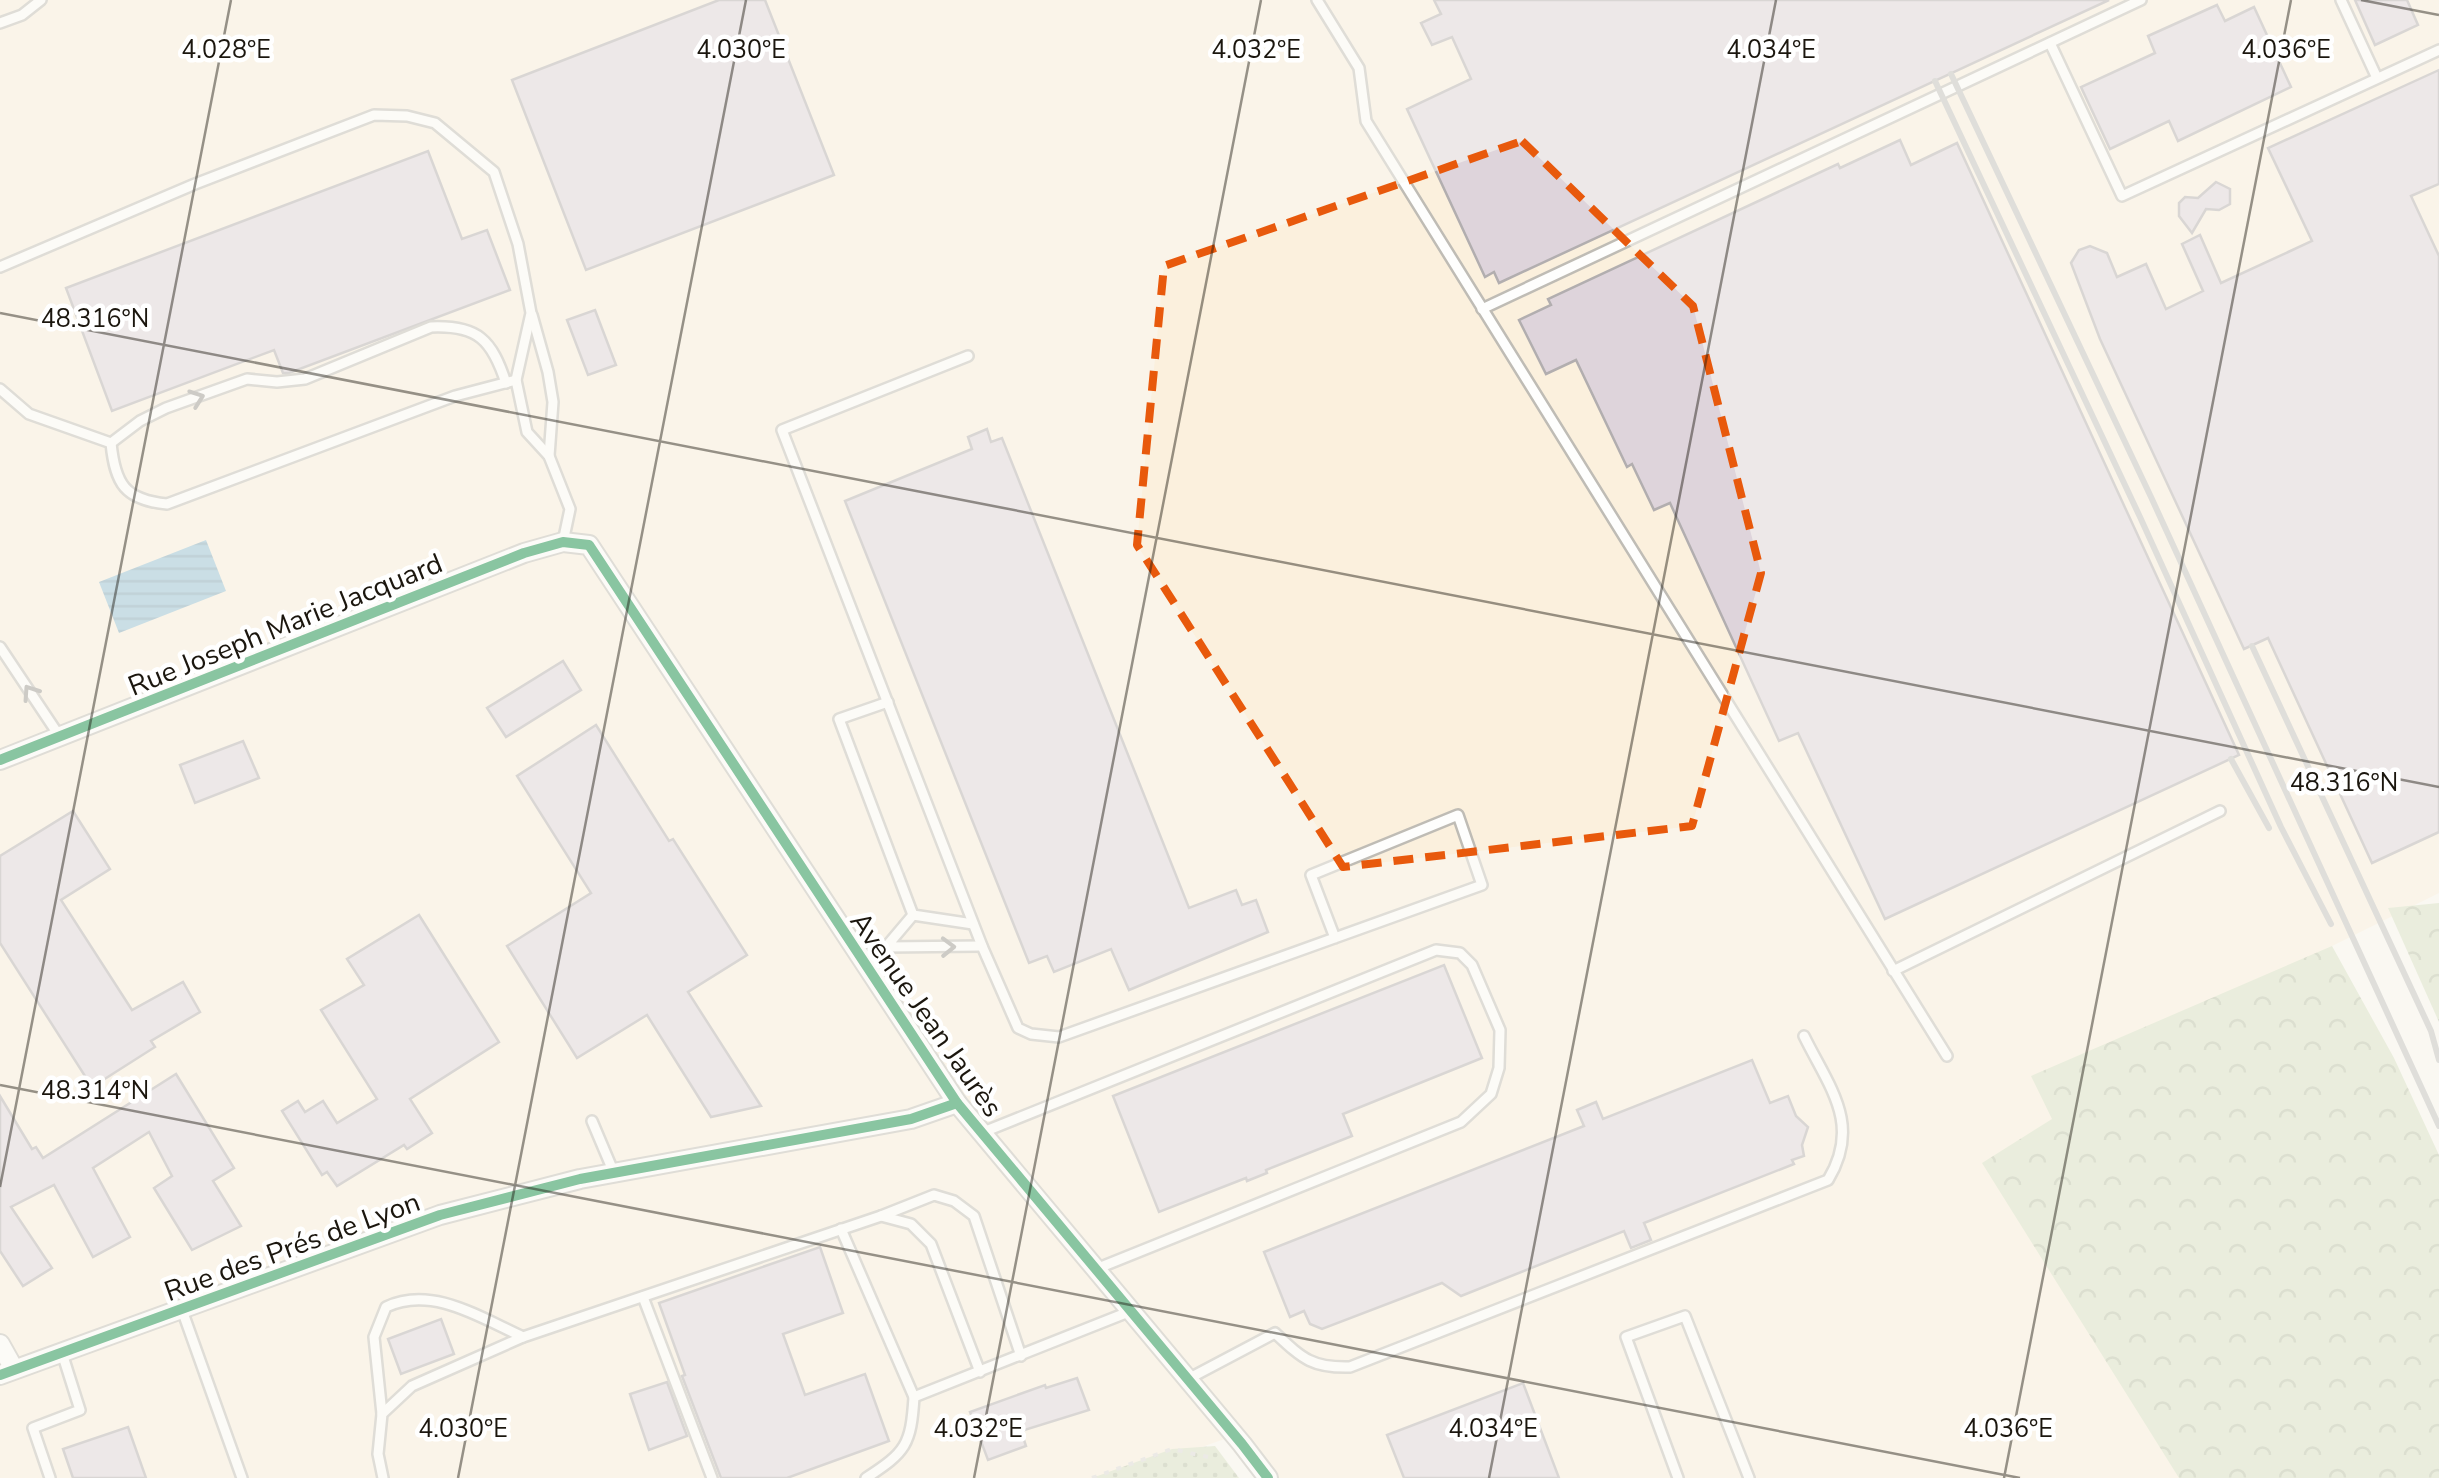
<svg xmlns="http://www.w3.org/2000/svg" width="2439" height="1478" font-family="'Nunito Sans',sans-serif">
<defs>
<pattern id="forest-crowns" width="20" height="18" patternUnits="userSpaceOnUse" patternTransform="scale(2.5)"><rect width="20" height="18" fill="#d7e1c3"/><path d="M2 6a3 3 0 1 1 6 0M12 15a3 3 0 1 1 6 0" fill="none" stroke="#b8c0a6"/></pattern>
<pattern id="park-dots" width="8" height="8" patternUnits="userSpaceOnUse" patternTransform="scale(2.5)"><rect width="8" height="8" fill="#d7e1c3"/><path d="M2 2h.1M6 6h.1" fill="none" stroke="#b8c0a6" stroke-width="1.8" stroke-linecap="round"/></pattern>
<pattern id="water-rules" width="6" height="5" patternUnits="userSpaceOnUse" patternTransform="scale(2.5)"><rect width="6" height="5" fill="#90bfd5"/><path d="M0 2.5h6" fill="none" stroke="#7ca3b6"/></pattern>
</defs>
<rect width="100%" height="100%" fill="#faf8f2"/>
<polygon fill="#fbf0dd" points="0,0 2439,0 2439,893 2296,964 2242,1478 1266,1478 1233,1436 1114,1478 0,1478"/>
<g fill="url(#forest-crowns)">
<polygon points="2439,903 2439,1022 2388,908"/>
<polygon points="2332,946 2394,1058 2439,1155 2439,1478 2179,1478 1982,1163 2052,1119 2031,1076"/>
</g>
<polygon fill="url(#park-dots)" points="1215,1446 1239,1478 1092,1478 1172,1449"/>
<polygon fill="url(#water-rules)" points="206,540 226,591 119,633 99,582"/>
<g fill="#ded4db" stroke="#b2aeaf" stroke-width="2.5">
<polygon points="719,0 765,0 834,175 586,270 512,80"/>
<polygon points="1434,0 2109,0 1499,283 1494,272 1485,277 1407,109 1471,79 1452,37 1432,45 1421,23 1441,14"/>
<polygon points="2355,0 2407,0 2418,25 2375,45"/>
<polygon points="2217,5 2225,21 2254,7 2291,87 2178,141 2169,121 2110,149 2081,87 2155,53 2148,36"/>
<polygon points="2439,70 2439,184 2411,196 2439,256 2439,832 2372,863 2268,638 2244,649 2100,339 2071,263 2079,250 2090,246 2107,253 2117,277 2146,264 2166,309 2203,291 2182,244 2200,235 2221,283 2312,241 2268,148"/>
<polygon points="1900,140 1911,165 1957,143 2239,755 1885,919 1798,733 1779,741 1670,503 1654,510 1632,464 1627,467 1576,360 1546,374 1519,320 1551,305 1548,299 1838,164 1840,168"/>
<polygon points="428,151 462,239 487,230 510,290 289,373 283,373 274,350 112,411 66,288"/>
<polygon points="2216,182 2230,189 2230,204 2219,210 2206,209 2192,233 2179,216 2179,203 2185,197 2198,198"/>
<polygon points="595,310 616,365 588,375 567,320"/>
<polygon points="987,429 991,442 1002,438 1189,908 1236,890 1242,905 1256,900 1268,932 1129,990 1111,949 1054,972 1047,956 1029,963 845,501 972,449 968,437"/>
<polygon points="563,661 581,690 506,737 487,708"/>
<polygon points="596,725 669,841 673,839 747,955 688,992 761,1106 711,1117 647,1015 577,1058 507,946 591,893 517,776"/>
<polygon points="243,741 259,778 195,803 180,765"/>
<polygon points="73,811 110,869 61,900 132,1010 183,982 200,1012 151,1041 155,1047 92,1087 0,943 0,856"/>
<polygon points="419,915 499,1042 410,1099 432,1133 407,1149 404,1145 337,1186 327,1172 322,1175 282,1111 298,1101 305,1112 323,1101 337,1123 377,1099 321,1010 364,985 347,959"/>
<polygon points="1444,965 1482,1058 1343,1114 1352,1136 1266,1170 1267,1173 1247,1181 1246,1178 1159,1212 1113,1096"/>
<polygon points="1752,1060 1770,1103 1788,1096 1796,1116 1808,1127 1802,1145 1804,1156 1792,1160 1794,1164 1644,1223 1651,1240 1631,1248 1624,1231 1461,1296 1442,1283 1322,1329 1310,1324 1304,1311 1290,1317 1264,1252 1584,1126 1577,1110 1596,1102 1603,1119"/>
<polygon points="176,1074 234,1168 213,1181 241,1226 192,1250 154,1188 172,1176 149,1132 93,1168 130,1237 93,1257 54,1185 11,1207 52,1268 23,1286 0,1251 0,1096 32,1149 36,1147 43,1158"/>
<polygon points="820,1247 843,1313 783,1334 805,1395 865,1374 889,1441 787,1478 721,1478 682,1376 685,1375 659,1303"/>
<polygon points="441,1319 454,1354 401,1374 388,1339"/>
<polygon points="1077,1378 1089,1410 1021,1431 1026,1446 988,1460 970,1412 1045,1385 1046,1388"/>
<polygon points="667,1382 687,1436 649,1450 630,1394"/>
<polygon points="1523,1383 1559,1478 1404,1478 1387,1435"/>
<polygon points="128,1427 146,1478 73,1478 63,1449"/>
</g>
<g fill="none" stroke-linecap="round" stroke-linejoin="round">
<g stroke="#bfbcb5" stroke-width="14">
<g id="lane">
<polyline points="1317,0 1359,68 1366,121 1947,1056"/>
<polyline points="2341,0 2377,78"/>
<polyline points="0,23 22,15 41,0"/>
<polyline points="2050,43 2122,196 2439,50"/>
<polyline points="0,267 195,184 374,115 407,116 435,123 494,172 518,244 531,313 516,380 527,432 549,456 570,509 563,542"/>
<polyline points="1482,309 2141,0"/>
<polyline points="532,315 548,372 553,402 549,456"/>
<polyline points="968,356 782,430 982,946 1018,1028 1031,1034 1059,1037 1482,885 1458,815 1311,875 1335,938"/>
<path d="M 0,389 L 29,414 L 111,443 C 115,484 125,500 167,504 L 455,396 L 516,380"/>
<path d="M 111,443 L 140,421 L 166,408 L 247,379 L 277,382 L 305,379 L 431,327 C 478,325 492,340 506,383"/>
<polyline points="0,647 60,737"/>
<polyline points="888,702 839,719 913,915 973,924"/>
<polyline points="913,915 886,947 982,946"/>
<polyline points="1893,971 2220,811"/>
<polyline points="592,1121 614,1173"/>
<polyline points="981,1133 1436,950 1460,953 1472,965 1500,1030 1499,1068 1491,1094 1461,1122 1096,1269"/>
<polyline points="881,1216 934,1195 954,1201 974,1216 1021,1356"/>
<polyline points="841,1229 914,1397"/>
<polyline points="643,1297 712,1478"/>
<polyline points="182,1310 242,1478"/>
<path d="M 1188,1379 L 1275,1333 C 1303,1359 1312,1368 1350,1367 L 1828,1180 C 1862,1124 1829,1087 1804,1036"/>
<path d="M 382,1414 L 374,1337 L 386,1307 C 432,1285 481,1318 523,1337"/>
<polyline points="50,1478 33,1428 80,1410 62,1353"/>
<polyline points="383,1478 378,1454 382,1414 412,1386 523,1337 881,1216 911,1224 931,1244 980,1372"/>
<path d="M 866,1478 C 906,1452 911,1445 914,1397 L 1131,1311"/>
<polyline points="1678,1478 1626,1337 1685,1316 1749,1478"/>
</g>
</g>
<g stroke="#bfbcb5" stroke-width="22">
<g id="street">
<polyline points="0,760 524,553 563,542 589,545 957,1103 1242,1444 1268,1478"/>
<polyline points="0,1344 14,1369"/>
<polyline points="0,1375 440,1215 580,1179 911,1119 957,1103"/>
</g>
</g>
<polyline stroke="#dbd9d8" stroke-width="4" stroke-dasharray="5 8" stroke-linecap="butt" points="1092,1478 1172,1449 1208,1457"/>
<use href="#lane" stroke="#fefefd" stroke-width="9"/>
<use href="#street" stroke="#fefefd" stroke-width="18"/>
<g stroke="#bfbfbd" stroke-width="6">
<polyline points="1951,74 2151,497 2439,1126"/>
<polyline points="1935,81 2140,517 2281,827 2331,924"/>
<polyline points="2252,646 2431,1031 2439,1060"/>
<polyline points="2231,759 2269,828"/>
</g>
<g stroke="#fff" stroke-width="16">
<g id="cycleway">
<polyline points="0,760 524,553 563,542 589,545 957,1103 1242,1444 1268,1478"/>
<polyline points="0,1375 440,1215 580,1179 911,1119 957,1103"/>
</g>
</g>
<use href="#cycleway" stroke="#00873e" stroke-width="10"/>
</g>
<defs><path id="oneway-chevron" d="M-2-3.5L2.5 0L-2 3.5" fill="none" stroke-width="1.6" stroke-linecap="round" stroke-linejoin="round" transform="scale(2.5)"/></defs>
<g stroke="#989691">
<use href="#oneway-chevron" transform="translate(197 398) rotate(-20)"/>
<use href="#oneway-chevron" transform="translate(30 692) rotate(-124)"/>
<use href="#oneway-chevron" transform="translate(948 947) rotate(-1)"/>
</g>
<path d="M0 0H2439V1478H0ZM 1522,141 L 1693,306 L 1761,573 L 1692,826 L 1343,867 L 1137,545 L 1164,266 Z" fill="#faf8f2" fill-opacity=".55" fill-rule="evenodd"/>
<path fill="none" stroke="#e8590c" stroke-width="8" stroke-dasharray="20 12" stroke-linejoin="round" d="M 1522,141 L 1693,306 L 1761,573 L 1692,826 L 1343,867 L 1137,545 L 1164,266 Z"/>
<path fill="none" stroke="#1b160e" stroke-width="2.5" stroke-opacity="0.45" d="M 2361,0 L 2439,15M 0,313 L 2439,787M 0,1085 L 2020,1478M 0,1187 L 231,0M 458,1478 L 746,0M 974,1478 L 1261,0M 1489,1478 L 1776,0M 2004,1478 L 2291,0"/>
<g text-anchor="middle" stroke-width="9" stroke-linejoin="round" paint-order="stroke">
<g font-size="28" fill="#1b160e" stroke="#fff">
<text transform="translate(285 624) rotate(-22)" y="10">Rue Joseph Marie Jacquard</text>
<text transform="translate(927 1014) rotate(55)" y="10">Avenue Jean Jaurès</text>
<text transform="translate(292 1246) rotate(-20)" y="10">Rue des Prés de Lyon</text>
</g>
</g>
<g font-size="25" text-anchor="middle" fill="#1b160e" stroke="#fff" stroke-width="9" stroke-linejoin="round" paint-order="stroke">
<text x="226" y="58">4.028°E</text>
<text x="741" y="58">4.030°E</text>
<text x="1256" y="58">4.032°E</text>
<text x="1771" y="58">4.034°E</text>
<text x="2286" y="58">4.036°E</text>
<text x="95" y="327">48.316°N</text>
<text x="2344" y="791">48.316°N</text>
<text x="95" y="1099">48.314°N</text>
<text x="463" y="1437">4.030°E</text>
<text x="978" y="1437">4.032°E</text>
<text x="1493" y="1437">4.034°E</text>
<text x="2008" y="1437">4.036°E</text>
</g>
</svg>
